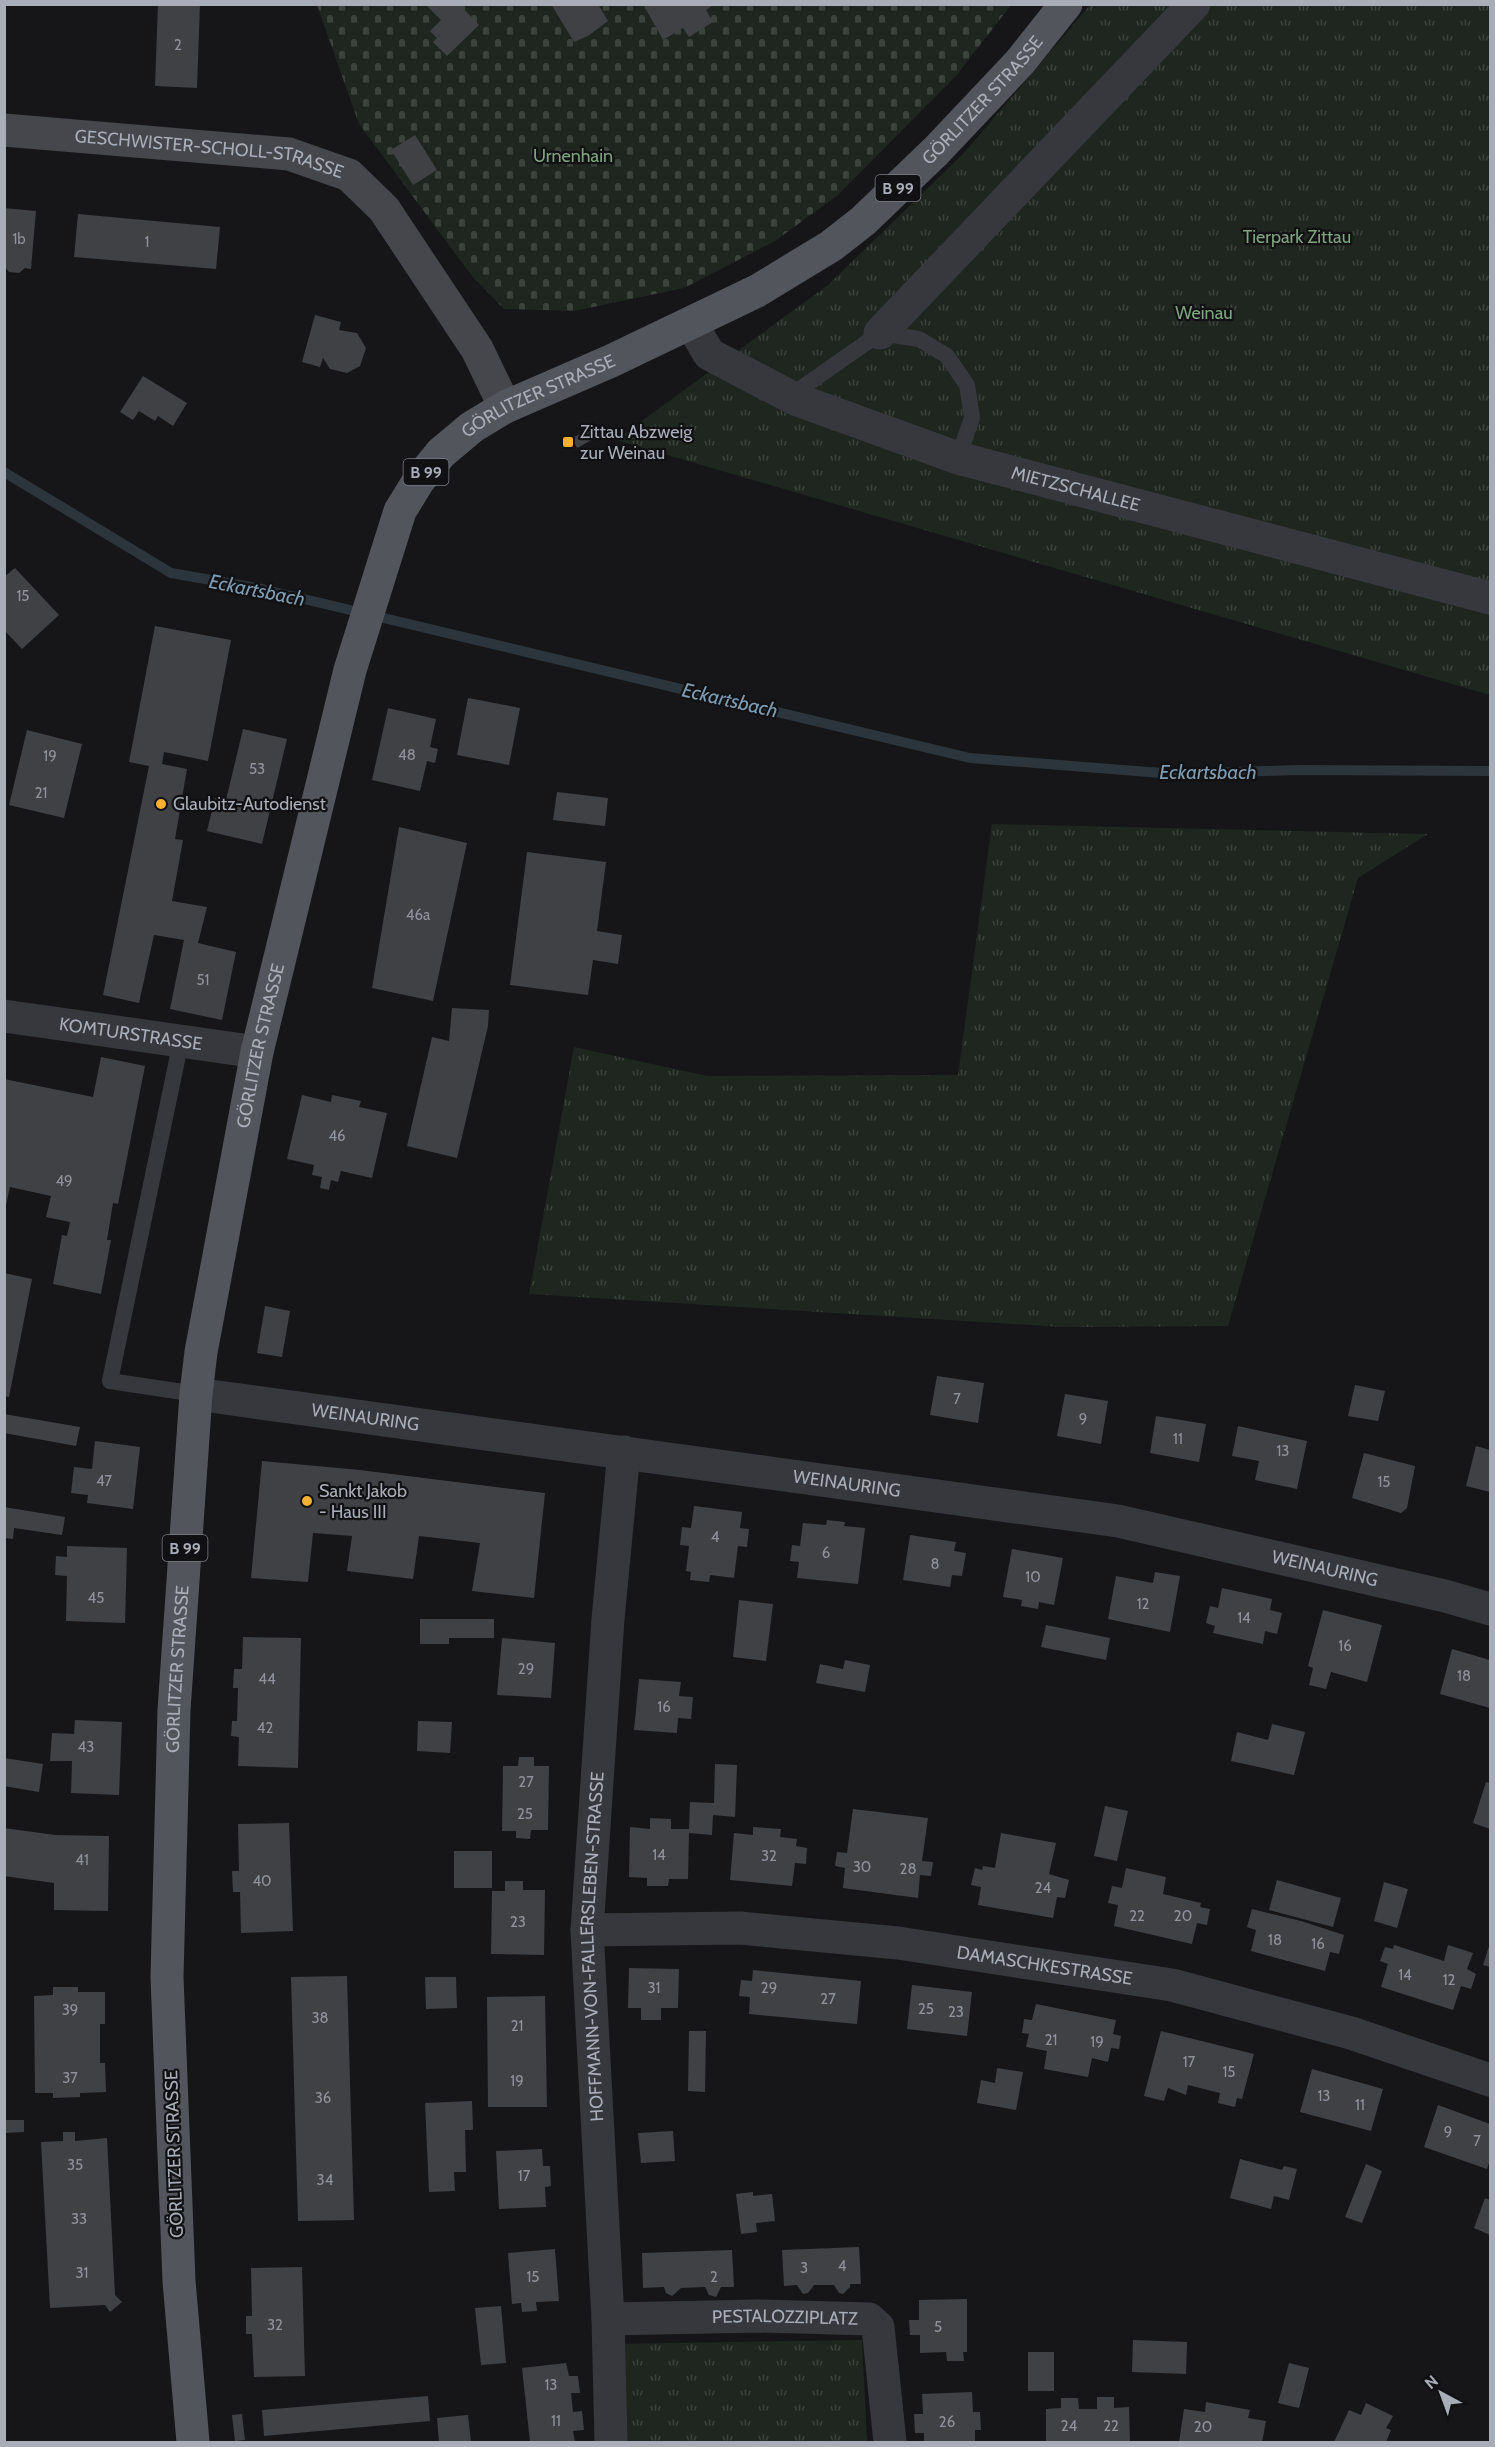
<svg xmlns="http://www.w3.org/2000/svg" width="1495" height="2447" font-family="Cabin,sans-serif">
<defs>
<pattern id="grass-tufts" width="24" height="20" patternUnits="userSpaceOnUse" patternTransform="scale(1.5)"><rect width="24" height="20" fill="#1e261f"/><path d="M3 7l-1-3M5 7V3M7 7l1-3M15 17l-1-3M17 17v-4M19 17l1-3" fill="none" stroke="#3c433d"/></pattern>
<pattern id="cemetery-stones" width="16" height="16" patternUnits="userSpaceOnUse" patternTransform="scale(1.5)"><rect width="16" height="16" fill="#1e261f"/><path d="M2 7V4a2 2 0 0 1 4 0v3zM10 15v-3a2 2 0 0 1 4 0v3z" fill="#3c433d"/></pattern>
</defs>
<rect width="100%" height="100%" fill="#161618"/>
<g fill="url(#grass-tufts)">
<polygon points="1090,5 1490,5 1490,695 616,440 828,285 964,153"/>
<polygon points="992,824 1428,834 1358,878 1228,1326 1063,1327 529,1294 574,1047 707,1076 958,1075"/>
<polygon points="862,2340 867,2442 622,2442 615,2344"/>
</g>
<polygon fill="url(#cemetery-stones)" points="317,5 1011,5 956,76 838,195 775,241 684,288 574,311 504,309 472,276 359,124"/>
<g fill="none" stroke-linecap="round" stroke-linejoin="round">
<polyline stroke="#2c353c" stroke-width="10" points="4,472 171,573 262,589 970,758 1174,774 1298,770 1490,771"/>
</g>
<g fill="#404145">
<polygon points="158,4 200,4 197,88 155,86"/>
<polygon points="425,4 459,4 479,25 447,56 433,42 437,38 430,31 441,20"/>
<polygon points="551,4 598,4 608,21 588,36 574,42"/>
<polygon points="643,4 715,4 706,10 713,22 689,37 683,28 663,40"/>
<polygon points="415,135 437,170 413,185 391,150"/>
<polygon points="4,208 36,211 31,269 25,268 19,273 9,272 4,266"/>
<polygon points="78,214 220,227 216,269 74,257"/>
<polygon points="315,315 341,322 339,330 357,333 366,348 360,366 347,373 330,369 323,358 320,367 302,362"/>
<polygon points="143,376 187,403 173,426 158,416 155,421 139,411 133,420 120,412"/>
<polygon points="592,428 597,437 577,448 572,438"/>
<polygon points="15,568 59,615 22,649 4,630 4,577"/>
<polygon points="155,626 231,640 208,761 164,752 162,764 187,769 175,839 183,840 172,901 207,907 198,943 236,952 222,1020 170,1009 184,940 154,935 139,1003 103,995 149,766 129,762"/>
<polygon points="468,698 520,708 509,765 457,755"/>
<polygon points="388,708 436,719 430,747 438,749 435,763 427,761 420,791 372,780"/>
<polygon points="243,729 287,739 262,844 207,831 215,798 226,800"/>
<polygon points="27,730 82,744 64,818 9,805"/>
<polygon points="557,792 608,798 605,826 553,820"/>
<polygon points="399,827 467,843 433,1001 372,988"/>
<polygon points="527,852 606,862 597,931 622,935 618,964 593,960 588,995 510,985"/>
<polygon points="452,1008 489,1010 488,1026 457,1158 407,1146 432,1037 449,1041"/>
<polygon points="101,1057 145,1066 118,1204 113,1203 107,1240 111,1240 101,1294 53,1284 62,1235 67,1236 70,1222 46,1217 51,1196 10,1187 4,1214 4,1079 93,1097"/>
<polygon points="302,1095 331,1102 332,1095 361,1101 359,1107 387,1113 372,1178 341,1171 338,1182 331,1180 329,1190 320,1188 322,1177 312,1175 314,1165 287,1159"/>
<polygon points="4,1273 32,1279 9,1397 4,1396"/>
<polygon points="265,1306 290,1311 282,1357 257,1353"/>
<polygon points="937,1376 984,1383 978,1423 930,1415"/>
<polygon points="1355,1385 1385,1391 1378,1421 1348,1416"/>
<polygon points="1065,1394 1108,1401 1101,1444 1057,1436"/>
<polygon points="4,1414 80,1427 76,1446 4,1433"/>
<polygon points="1156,1416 1206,1424 1199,1462 1150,1453"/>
<polygon points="1238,1426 1307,1441 1297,1489 1255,1480 1259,1461 1232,1456"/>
<polygon points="95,1441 140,1447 133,1509 87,1503 88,1495 71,1493 74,1467 92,1469"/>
<polygon points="1476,1446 1490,1450 1490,1492 1466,1486"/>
<polygon points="1364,1453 1415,1466 1407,1508 1401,1513 1352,1498"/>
<polygon points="262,1461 360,1470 545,1493 534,1598 472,1591 480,1543 419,1536 413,1579 347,1571 352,1536 313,1533 308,1582 251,1578"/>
<polygon points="694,1506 742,1512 740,1528 749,1529 747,1547 738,1546 734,1578 710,1575 709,1582 690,1580 691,1572 686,1571 689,1546 680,1545 682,1527 691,1528"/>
<polygon points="4,1507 65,1517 62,1535 14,1528 13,1539 4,1538"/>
<polygon points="827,1520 845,1522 844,1526 865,1528 858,1584 797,1578 799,1562 790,1561 792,1545 800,1546 803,1523 826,1525"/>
<polygon points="910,1535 956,1542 954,1551 966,1553 962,1576 952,1575 950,1587 903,1580"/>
<polygon points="67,1546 127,1548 125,1623 66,1621 67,1576 55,1575 56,1556 67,1557"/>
<polygon points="1012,1549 1063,1558 1054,1605 1039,1602 1038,1609 1021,1606 1022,1600 1003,1597"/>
<polygon points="1155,1572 1180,1576 1170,1632 1108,1619 1116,1576 1153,1583"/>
<polygon points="1222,1588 1272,1599 1270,1610 1282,1613 1277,1634 1265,1631 1263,1644 1213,1633 1215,1626 1206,1623 1210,1606 1218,1608"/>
<polygon points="739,1600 773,1604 766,1661 733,1657"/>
<polygon points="1323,1610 1382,1625 1367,1682 1331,1672 1326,1689 1309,1685 1313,1668 1308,1666"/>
<polygon points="420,1619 494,1619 494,1638 449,1638 449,1644 420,1644"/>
<polygon points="1046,1625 1110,1638 1106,1660 1041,1647"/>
<polygon points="243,1637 301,1638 298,1768 238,1766 239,1737 231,1736 232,1721 237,1721 238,1688 233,1688 234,1669 242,1669"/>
<polygon points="502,1638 555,1643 551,1698 497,1695"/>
<polygon points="1452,1649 1490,1660 1490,1708 1440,1694"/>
<polygon points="845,1660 870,1665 865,1692 816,1683 820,1664 843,1669"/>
<polygon points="639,1679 681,1682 679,1696 693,1697 691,1719 678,1718 677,1733 634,1730"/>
<polygon points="75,1720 122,1722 119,1795 71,1793 72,1761 50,1761 52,1733 74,1734"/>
<polygon points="418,1721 452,1722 450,1753 417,1751"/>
<polygon points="1272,1724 1305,1732 1294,1775 1231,1761 1237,1732 1268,1740"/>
<polygon points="519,1757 534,1757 534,1766 549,1766 548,1830 531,1830 530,1839 516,1838 516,1831 502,1831 503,1766 518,1766"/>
<polygon points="4,1758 43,1764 39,1792 4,1786"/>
<polygon points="715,1764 737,1765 735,1817 713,1815 712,1835 689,1833 688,1879 669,1879 668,1886 647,1886 647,1878 629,1877 630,1827 650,1829 650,1818 671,1819 671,1829 689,1829 690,1802 714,1803"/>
<polygon points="1486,1782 1490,1783 1490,1829 1473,1823"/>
<polygon points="1105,1806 1128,1811 1117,1861 1094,1856"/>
<polygon points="853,1809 928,1818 922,1861 933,1862 931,1876 920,1875 918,1898 843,1888 845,1868 835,1866 837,1852 847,1853"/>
<polygon points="289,1823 293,1931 241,1933 240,1892 233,1892 232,1871 239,1871 238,1824"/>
<polygon points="753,1827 781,1829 780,1837 797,1839 796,1846 807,1848 806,1864 795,1863 792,1886 730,1880 734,1833 753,1835"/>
<polygon points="4,1828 55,1835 109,1836 108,1911 54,1910 54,1883 4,1876"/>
<polygon points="1001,1833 1056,1843 1049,1874 1069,1880 1065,1898 1057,1897 1053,1918 978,1905 981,1887 971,1885 975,1868 982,1870 983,1866 995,1868"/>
<rect x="454" y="1851" width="38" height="37"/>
<polygon points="1126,1868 1166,1877 1163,1894 1201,1903 1200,1907 1210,1909 1207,1925 1197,1923 1192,1944 1114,1926 1118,1905 1108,1903 1112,1886 1122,1888"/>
<polygon points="1277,1880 1341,1898 1333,1927 1269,1910"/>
<polygon points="505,1881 523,1881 523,1890 545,1890 544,1955 491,1954 492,1891 505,1891"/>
<polygon points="1384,1882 1408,1889 1397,1928 1374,1921"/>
<polygon points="1252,1909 1301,1921 1344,1935 1339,1954 1330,1952 1325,1971 1251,1951 1256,1930 1247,1927"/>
<polygon points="1490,1943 1490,1967 1483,1965"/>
<polygon points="1394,1945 1444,1961 1448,1945 1473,1953 1467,1969 1476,1974 1471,1989 1461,1986 1453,2010 1381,1987 1388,1964 1380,1961 1385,1947 1393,1949"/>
<polygon points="629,1968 679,1969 678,2008 661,2008 661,2020 641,2020 641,2008 628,2008"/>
<polygon points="753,1970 861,1981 857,2024 749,2014 750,1997 739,1996 741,1980 752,1981"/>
<polygon points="347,1976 354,2220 298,2221 291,1977"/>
<polygon points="425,1977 456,1977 457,2008 426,2009"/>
<polygon points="912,1985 972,1992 967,2036 907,2029"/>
<polygon points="53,1987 78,1987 78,1992 105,1992 105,2024 100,2024 100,2063 105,2063 106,2092 80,2093 80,2097 53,2098 53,2093 35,2093 34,1996 53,1995"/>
<polygon points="545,1996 547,2107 488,2107 487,1997"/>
<polygon points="1036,2004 1116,2020 1113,2034 1121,2036 1119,2049 1111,2048 1108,2062 1092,2058 1088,2077 1044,2069 1047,2051 1026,2047 1029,2034 1022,2033 1024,2019 1032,2020"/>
<polygon points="689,2031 706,2031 705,2092 688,2091"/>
<polygon points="1161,2031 1254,2054 1242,2099 1237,2098 1235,2107 1218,2103 1220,2093 1188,2085 1186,2095 1168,2088 1164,2101 1144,2096"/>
<polygon points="997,2068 1023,2072 1016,2110 977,2103 981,2080 995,2083"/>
<polygon points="1312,2069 1383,2089 1371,2131 1300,2112"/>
<polygon points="472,2101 473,2130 465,2130 466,2172 454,2172 455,2191 429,2192 425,2103"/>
<polygon points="1438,2105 1490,2124 1490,2160 1487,2169 1424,2147"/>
<polygon points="4,2120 24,2120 24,2132 4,2133"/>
<polygon points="673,2131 675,2161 641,2163 638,2133"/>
<polygon points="63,2132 75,2132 75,2141 107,2138 115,2295 122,2302 110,2312 105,2305 50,2308 41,2142 63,2141"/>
<polygon points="542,2149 543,2166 550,2166 551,2186 545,2187 546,2207 499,2209 496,2151"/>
<polygon points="1240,2159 1282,2170 1284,2166 1297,2169 1289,2200 1274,2196 1271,2209 1230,2198"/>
<polygon points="1366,2164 1382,2171 1362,2223 1345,2217"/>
<polygon points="753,2192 753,2196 772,2194 775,2221 756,2223 757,2232 741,2234 736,2194"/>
<polygon points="1485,2198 1490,2200 1490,2235 1474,2228"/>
<polygon points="859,2247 861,2284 850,2284 850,2287 843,2294 839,2293 834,2285 814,2285 808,2293 803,2294 797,2285 784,2286 782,2250"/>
<polygon points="555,2249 559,2301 536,2302 537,2311 522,2312 521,2303 512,2304 508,2253"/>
<polygon points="732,2250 734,2287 721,2287 716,2297 709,2295 705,2287 681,2288 672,2296 666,2293 664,2287 643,2288 642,2253"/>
<polygon points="302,2267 305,2376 254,2377 252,2334 246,2334 246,2316 252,2316 251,2268"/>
<polygon points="967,2299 967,2352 963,2352 964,2361 947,2361 946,2352 920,2353 920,2335 910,2335 909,2320 919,2320 919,2300"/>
<polygon points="501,2306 506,2363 481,2365 475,2308"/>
<polygon points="1133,2340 1187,2342 1186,2374 1132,2372"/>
<rect x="1028" y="2352" width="26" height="39"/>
<polygon points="566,2363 569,2376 578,2376 580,2393 571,2393 573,2412 582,2411 584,2430 573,2431 575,2442 530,2442 522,2368"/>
<polygon points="1289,2363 1309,2368 1299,2408 1278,2403"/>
<polygon points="972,2392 973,2412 980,2412 981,2430 975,2430 975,2442 924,2442 924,2433 915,2433 914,2414 923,2414 922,2394"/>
<polygon points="428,2396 430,2421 264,2436 262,2410"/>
<polygon points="1097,2397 1114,2397 1114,2408 1129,2407 1130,2442 1046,2442 1046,2409 1061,2408 1061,2398 1078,2398 1079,2409 1097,2409"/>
<polygon points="1206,2402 1250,2410 1248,2418 1266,2421 1262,2442 1179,2442 1184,2409 1205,2412"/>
<polygon points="1366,2403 1393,2416 1386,2428 1391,2430 1386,2442 1334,2442 1349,2410 1361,2415"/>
<polygon points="242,2414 245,2440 235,2441 232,2415"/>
<polygon points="468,2415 471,2442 439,2442 437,2418"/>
</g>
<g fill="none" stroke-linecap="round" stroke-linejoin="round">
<g stroke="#37383d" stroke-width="16">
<polyline points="795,399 800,389 880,333 919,339 947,356 967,385 972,418 958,458"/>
<polyline points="181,1041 110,1381 196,1394"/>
</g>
<g stroke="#37383d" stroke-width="33">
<path id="s1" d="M 691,323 L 709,354 L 795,399 L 958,458 L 1490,598"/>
<polyline points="880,333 1194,4"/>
<path id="s2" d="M 4,1016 L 257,1052"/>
<path id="s3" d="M 196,1394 L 1118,1521 L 1445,1596 L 1490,1609"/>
<path id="s4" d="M 587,1930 L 740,1928 L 898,1943 L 1172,1985 L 1351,2033 L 1490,2080"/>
<path id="s5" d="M 608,2319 L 759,2316 L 869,2319 L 878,2327 L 890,2442"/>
<path id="s6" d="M 611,2442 L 608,2319 L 587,1930 L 608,1619 L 624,1452"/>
</g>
<path stroke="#45474d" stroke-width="33" id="s7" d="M 4,130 L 289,154 L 349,175 L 384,209 L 477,349 L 505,407"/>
<path stroke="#53555c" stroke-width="33" id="s8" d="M 193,2442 L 179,2281 L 167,1977 L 174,1710 L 196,1394 L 201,1352 L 257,1052 L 350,670 L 400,511 L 419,480 L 441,453 L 472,427 L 505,407 L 611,361 L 757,291 L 831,246 L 863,221 L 936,151 L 1020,62 L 1066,4"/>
</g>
<g fill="#f5af31" stroke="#111113" stroke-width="2">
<rect x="562" y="436" width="12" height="12" rx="3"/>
<circle cx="161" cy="804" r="6"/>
<circle cx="307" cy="1501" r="6"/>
</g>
<g text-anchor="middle" stroke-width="4.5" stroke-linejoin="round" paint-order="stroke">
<g font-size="15" fill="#8e929b">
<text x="178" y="50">2</text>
<text x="19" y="244">1b</text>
<text x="147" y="247">1</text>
<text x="23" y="601">15</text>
<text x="407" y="760">48</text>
<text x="50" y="761">19</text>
<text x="257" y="774">53</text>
<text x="41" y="798">21</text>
<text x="418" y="920">46a</text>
<text x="203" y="985">51</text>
<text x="337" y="1141">46</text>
<text x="64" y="1186">49</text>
<text x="957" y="1404">7</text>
<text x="1083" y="1424">9</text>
<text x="1178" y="1444">11</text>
<text x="1283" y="1456">13</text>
<text x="104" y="1486">47</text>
<text x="1384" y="1487">15</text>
<text x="715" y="1542">4</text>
<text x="826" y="1558">6</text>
<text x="935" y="1569">8</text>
<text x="1033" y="1582">10</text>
<text x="96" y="1603">45</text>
<text x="1143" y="1609">12</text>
<text x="1244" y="1623">14</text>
<text x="1345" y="1651">16</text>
<text x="526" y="1674">29</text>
<text x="1464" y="1681">18</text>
<text x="267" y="1684">44</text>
<text x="664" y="1712">16</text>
<text x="265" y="1733">42</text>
<text x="86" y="1752">43</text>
<text x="526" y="1787">27</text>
<text x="525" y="1819">25</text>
<text x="659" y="1860">14</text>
<text x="769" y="1861">32</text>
<text x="82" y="1865">41</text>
<text x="862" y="1872">30</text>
<text x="908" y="1874">28</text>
<text x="262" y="1886">40</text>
<text x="1043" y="1893">24</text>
<text x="1137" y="1921">22</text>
<text x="1183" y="1921">20</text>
<text x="518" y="1927">23</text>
<text x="1275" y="1945">18</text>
<text x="1318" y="1949">16</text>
<text x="1405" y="1980">14</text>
<text x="1449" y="1985">12</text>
<text x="654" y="1993">31</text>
<text x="769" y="1993">29</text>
<text x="828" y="2004">27</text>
<text x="926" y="2014">25</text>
<text x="70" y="2015">39</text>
<text x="956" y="2017">23</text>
<text x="320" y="2023">38</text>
<text x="517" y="2031">21</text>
<text x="1051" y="2045">21</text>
<text x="1097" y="2047">19</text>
<text x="1189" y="2067">17</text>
<text x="1229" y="2077">15</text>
<text x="70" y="2083">37</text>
<text x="517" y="2086">19</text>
<text x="1324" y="2101">13</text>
<text x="323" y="2103">36</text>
<text x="1360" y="2110">11</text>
<text x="1448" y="2137">9</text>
<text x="1477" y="2146">7</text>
<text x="75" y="2170">35</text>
<text x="524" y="2181">17</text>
<text x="325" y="2185">34</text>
<text x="79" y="2224">33</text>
<text x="842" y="2271">4</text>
<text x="804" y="2273">3</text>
<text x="82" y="2278">31</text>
<text x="533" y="2282">15</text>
<text x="714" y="2282">2</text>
<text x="275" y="2330">32</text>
<text x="938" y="2332">5</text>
<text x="551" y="2390">13</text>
<text x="556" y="2426">11</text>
<text x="947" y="2427">26</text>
<text x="1069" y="2431">24</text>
<text x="1111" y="2431">22</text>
<text x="1203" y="2432">20</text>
</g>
<g fill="#111113" stroke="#7b7e86" stroke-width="1.5">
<rect x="875.5" y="175" width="45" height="26" rx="4.5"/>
<rect x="403.5" y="459" width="45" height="26" rx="4.5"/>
<rect x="162.5" y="1535" width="45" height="26" rx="4.5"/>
</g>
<g font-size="16" font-weight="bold" fill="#a8adb8">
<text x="898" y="194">B 99</text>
<text x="426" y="478">B 99</text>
<text x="185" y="1554">B 99</text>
</g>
<g font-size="18" fill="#a8adb8" stroke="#111113">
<text dy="6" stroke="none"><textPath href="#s8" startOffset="2682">GÖRLITZER STRASSE</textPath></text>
<text dy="6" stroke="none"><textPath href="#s7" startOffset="207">GESCHWISTER-SCHOLL-STRASSE</textPath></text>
<text dy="6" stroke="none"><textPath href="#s8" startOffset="2142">GÖRLITZER STRASSE</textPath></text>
<text dy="6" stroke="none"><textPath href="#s1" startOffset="428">MIETZSCHALLEE</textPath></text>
<text dy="6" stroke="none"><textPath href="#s2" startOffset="128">KOMTURSTRASSE</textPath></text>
<text dy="6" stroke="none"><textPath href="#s8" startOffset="1404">GÖRLITZER STRASSE</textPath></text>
<text dy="6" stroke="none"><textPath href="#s3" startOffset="171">WEINAURING</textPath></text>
<text dy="6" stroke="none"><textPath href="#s3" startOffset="657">WEINAURING</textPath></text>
<text dy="6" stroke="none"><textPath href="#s3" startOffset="1143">WEINAURING</textPath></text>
<text dy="6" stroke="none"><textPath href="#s8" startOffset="774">GÖRLITZER STRASSE</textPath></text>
<text dy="6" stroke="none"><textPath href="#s6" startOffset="496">HOFFMANN-VON-FALLERSLEBEN-STRASSE</textPath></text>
<text dy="6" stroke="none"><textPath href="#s4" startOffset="460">DAMASCHKESTRASSE</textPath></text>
<text transform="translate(174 2154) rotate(-92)" y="6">GÖRLITZER STRASSE</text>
<text dy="6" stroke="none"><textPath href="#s5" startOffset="177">PESTALOZZIPLATZ</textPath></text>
</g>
<g font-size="18" fill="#7fa480" stroke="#111113">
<text x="573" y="162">Urnenhain</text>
<text x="1297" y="243">Tierpark Zittau</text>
<text x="1204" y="319">Weinau</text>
</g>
<g font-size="18" fill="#a8adb8" stroke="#111113" text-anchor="start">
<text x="580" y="438">Zittau Abzweig<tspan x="580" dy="21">zur Weinau</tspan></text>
<text x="173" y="810">Glaubitz-Autodienst</text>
<text x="319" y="1497">Sankt Jakob<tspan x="319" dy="21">- Haus III</tspan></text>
</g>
<g font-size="20" font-style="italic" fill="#7e9cb4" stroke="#111113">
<text transform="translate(257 590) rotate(11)" y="7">Eckartsbach</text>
<text transform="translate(730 700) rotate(13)" y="7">Eckartsbach</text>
<text x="1208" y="779">Eckartsbach</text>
</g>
</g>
<rect width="1495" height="2447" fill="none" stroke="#a8adb8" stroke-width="12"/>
<g transform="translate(1441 2393) rotate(319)" stroke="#111113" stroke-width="4.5" paint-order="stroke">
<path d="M0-4.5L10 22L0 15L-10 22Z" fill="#a8adb8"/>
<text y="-9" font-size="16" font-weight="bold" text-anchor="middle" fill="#a8adb8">N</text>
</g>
</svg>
